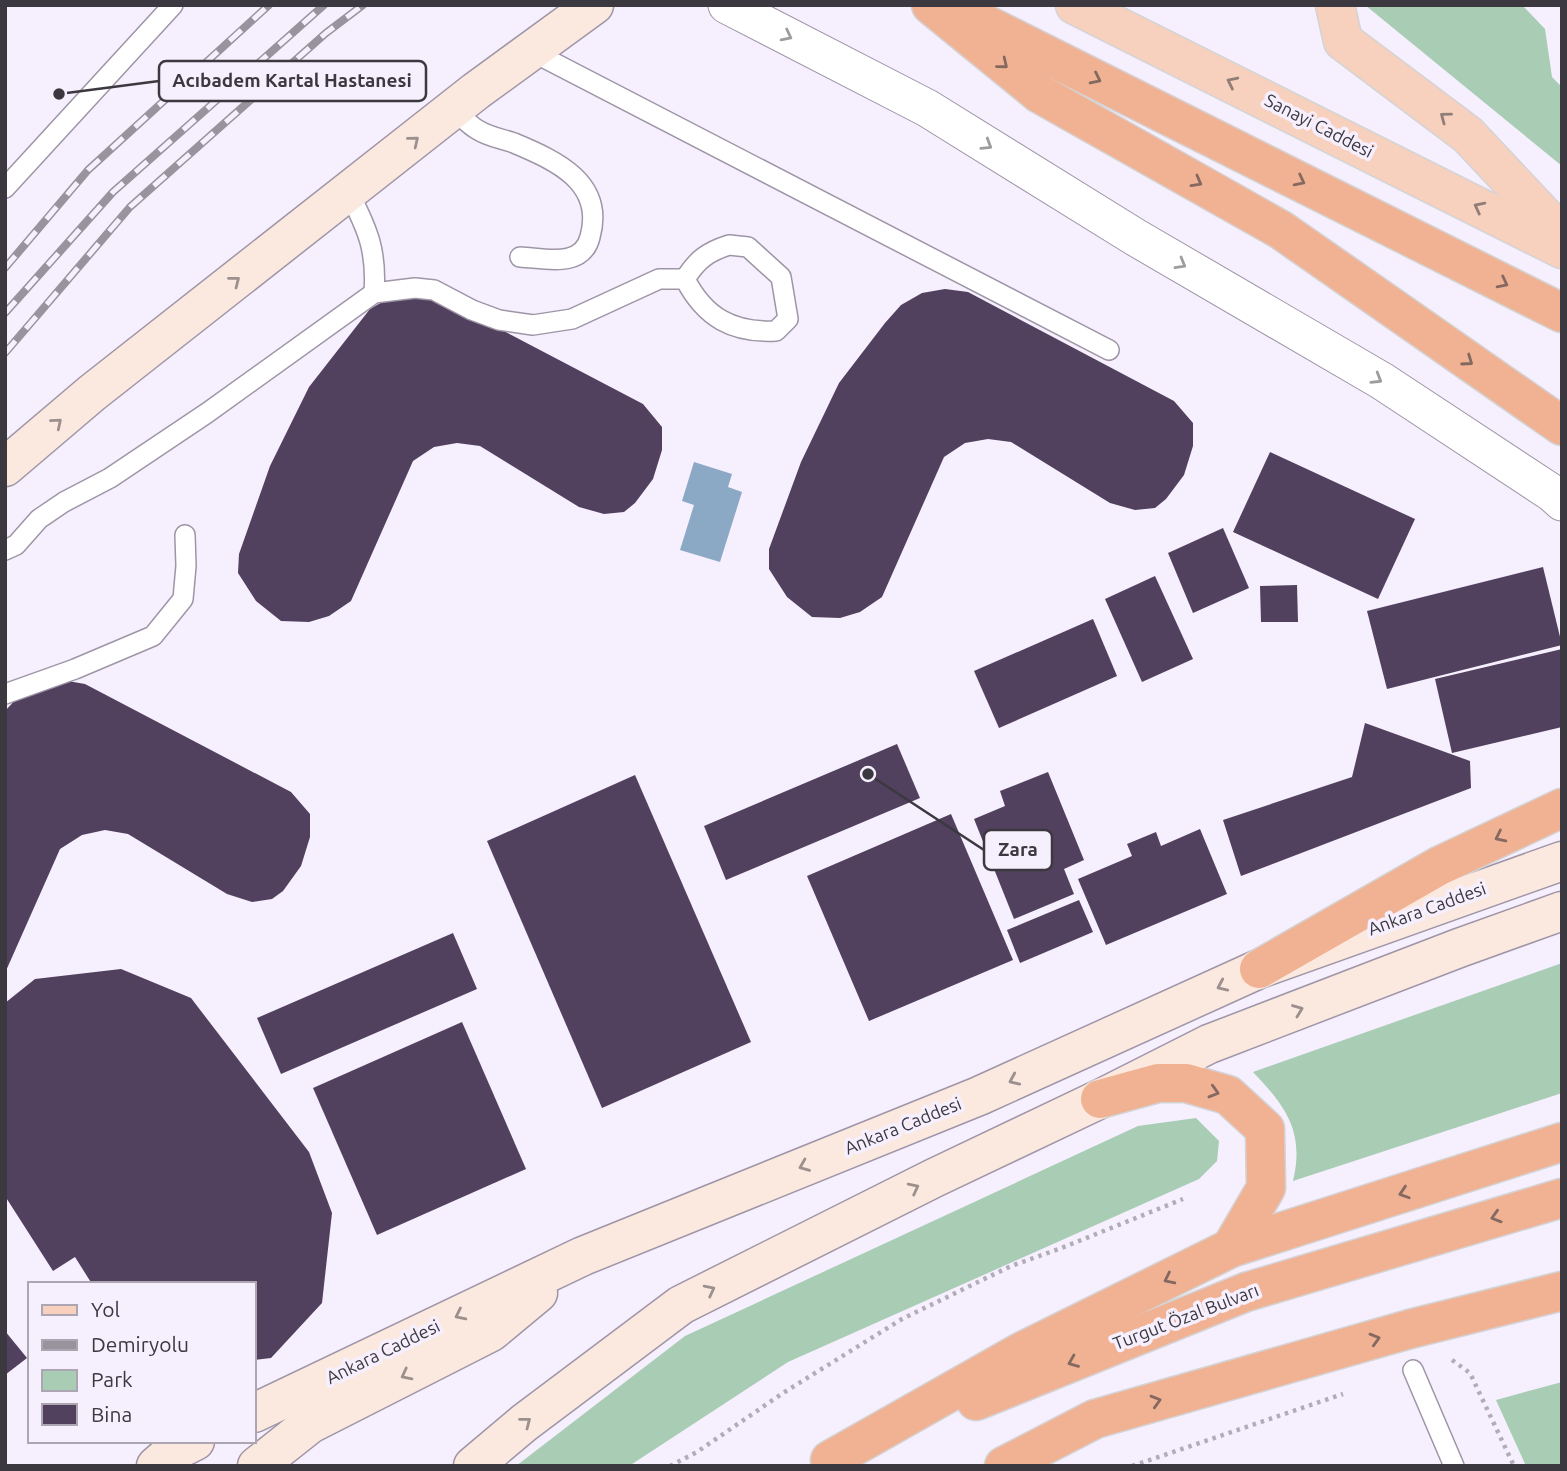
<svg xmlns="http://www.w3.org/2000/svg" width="1567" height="1471" font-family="Ubuntu,sans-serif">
<rect width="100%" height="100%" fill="#f6effe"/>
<g fill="#a8ccb4">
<polygon points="1365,5 1522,5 1545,29 1552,77 1562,87 1562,166"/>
<path d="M 1562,963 L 1562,1093 L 1293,1181 C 1305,1131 1285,1106 1253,1072 Z"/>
<polygon points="1196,1118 1219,1141 1217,1161 1199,1179 788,1362 629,1466 516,1466 685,1336 1138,1126"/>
<polygon points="1562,1382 1562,1466 1526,1466 1496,1400"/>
</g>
<polygon fill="#8ba8c5" points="694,462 732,474 728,487 742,492 720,562 680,550 694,505 682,501"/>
<g fill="#51405e">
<polygon points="945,289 968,292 1174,401 1193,423 1193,446 1184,475 1166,499 1155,508 1135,510 1110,503 1011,442 988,439 965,443 944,457 882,597 860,612 840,618 812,617 787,597 769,569 769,549 801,462 839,383 885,323 901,305 922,293"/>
<polygon points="437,296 643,404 662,427 662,450 653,479 635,503 624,512 604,514 579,507 480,446 457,443 434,447 413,461 351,601 329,616 309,622 281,621 256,601 238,573 239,554 270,466 309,387 370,309 391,297"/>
<polygon points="1270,452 1415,519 1378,599 1233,532"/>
<polygon points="1223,528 1249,588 1193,613 1168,553"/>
<polygon points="1543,567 1562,645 1387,689 1367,611"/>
<polygon points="1155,576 1193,659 1142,682 1105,599"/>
<polygon points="1297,585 1298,622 1261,622 1260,586"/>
<polygon points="1093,619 1117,676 999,728 974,671"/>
<polygon points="1562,649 1562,727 1452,753 1435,679"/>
<polygon points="62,680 85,684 291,792 310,814 310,837 301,866 283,891 272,899 252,902 227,894 128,834 105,830 82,835 60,849 5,973 5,711 18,697"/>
<polygon points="1365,723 1470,761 1471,788 1241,876 1223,820 1352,777"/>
<polygon points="897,744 920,798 726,880 704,826"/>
<polygon points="1048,772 1084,860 1064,869 1074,894 1014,919 974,819 1005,806 1000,791"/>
<polygon points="635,775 751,1042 602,1108 487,841"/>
<polygon points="951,814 1013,960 869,1021 807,876"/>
<polygon points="1200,829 1227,894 1106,945 1078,879 1132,856 1127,844 1156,832 1161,846"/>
<polygon points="1079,900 1093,932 1020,963 1007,930"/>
<polygon points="453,933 477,989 281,1074 257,1018"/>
<polygon points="121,969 191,998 309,1152 332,1213 322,1303 271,1358 254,1360 254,1284 92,1284 75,1257 53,1271 5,1196 5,1003 35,979"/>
<polygon points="462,1022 526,1169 377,1235 313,1088"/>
<polygon points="5,1331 27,1358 5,1375"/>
</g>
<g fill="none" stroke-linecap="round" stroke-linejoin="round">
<g stroke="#9e95a6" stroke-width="22">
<g id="lane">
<polyline points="531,51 1109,350"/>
<path d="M 453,109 C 461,116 469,125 478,130 C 489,137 503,139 514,143 C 557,161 605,183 590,237 C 582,269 544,258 520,257"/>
<polyline points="5,188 173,5"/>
<path d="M 349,193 C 368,230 377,251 374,293"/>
<path d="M 729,245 L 748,247 L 781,277 L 788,319 L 776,331 C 733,333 705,318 685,279 C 697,260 707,252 729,245 Z"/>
<polyline points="5,550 16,545 39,519 64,502 110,478 207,413 374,293 415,288 434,290 472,310 499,320 533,325 572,319 659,279 685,279"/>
<polyline points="5,694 75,669 153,636 183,599 186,566 185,535"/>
<polyline points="1413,1370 1454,1466"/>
</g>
</g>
<g stroke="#9e95a6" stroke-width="39">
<polyline id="street" points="727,5 927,108 1135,237 1382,381 1552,493 1562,502"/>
</g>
<g stroke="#9e95a6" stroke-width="41">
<g id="secondary">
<polyline points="5,467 92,393 476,91 594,5"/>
<polyline points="254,1413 583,1256 979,1096 1259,969 1562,861"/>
<polyline points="156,1466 171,1453 195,1441"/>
<polyline points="257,1466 310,1424 491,1332 538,1293"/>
<polyline points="473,1466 524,1423 681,1305 934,1178 1100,1099 1209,1044 1459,948 1562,911"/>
</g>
</g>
<g stroke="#d4d3d5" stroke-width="41">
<g id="primary">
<polyline points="1075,5 1562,249"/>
<polyline points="1335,5 1343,41 1468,135 1562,235"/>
</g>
</g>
<g stroke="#d4d3d5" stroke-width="41">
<g id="highway">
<polyline points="931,5 1040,94 1281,230 1562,426"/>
<polyline points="971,17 1562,313"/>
<polyline points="1259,969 1439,866 1562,808"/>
<polyline points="1100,1099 1158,1083 1186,1083 1228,1095 1265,1129 1266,1188 1231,1248"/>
<polyline points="976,1401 1246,1292 1562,1198"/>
<polyline points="830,1460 1019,1353 1231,1248 1562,1142"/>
<polyline points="1004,1466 1095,1419 1410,1329 1562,1291"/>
</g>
</g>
<g stroke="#b2acb8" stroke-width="4.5" stroke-dasharray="3.5 5" stroke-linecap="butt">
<polyline points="1452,1360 1470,1373 1514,1466"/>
<polyline points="670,1466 697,1452 783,1393 902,1319 1011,1266 1059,1249 1183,1199"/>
<polyline points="1132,1466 1343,1394"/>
</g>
<use href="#lane" stroke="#fff" stroke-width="19"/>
<use href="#street" stroke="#fff" stroke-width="37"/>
<use href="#secondary" stroke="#fbe8df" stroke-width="38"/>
<use href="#primary" stroke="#f7d1be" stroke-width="38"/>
<use href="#highway" stroke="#f1b293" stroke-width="38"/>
<g stroke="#99939e" stroke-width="8">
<g id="rail">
<polyline points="5,268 88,170 269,5"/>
<polyline points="5,313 113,192 324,5"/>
<polyline points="5,353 130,207 326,33 363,5"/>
</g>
</g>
<use href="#rail" stroke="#f6effe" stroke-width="5" stroke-dasharray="16" stroke-linecap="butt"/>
</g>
<defs><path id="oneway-chevron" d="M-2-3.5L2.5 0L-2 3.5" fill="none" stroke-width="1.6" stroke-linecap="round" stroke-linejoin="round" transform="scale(1.75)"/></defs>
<g stroke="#9e9c9f">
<use href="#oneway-chevron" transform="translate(787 36) rotate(27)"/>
<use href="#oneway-chevron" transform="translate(987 145) rotate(32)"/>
<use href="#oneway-chevron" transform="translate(1181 264) rotate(30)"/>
<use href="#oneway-chevron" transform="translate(1377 379) rotate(31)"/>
</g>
<g stroke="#846961">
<use href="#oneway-chevron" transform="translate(1003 64) rotate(39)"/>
<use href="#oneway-chevron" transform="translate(1096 79) rotate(26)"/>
<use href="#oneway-chevron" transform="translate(1300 181) rotate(27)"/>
<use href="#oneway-chevron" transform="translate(1197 182) rotate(29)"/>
<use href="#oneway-chevron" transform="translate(1503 283) rotate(27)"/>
<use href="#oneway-chevron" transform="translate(1468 361) rotate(35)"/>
<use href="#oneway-chevron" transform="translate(1500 837) rotate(154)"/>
<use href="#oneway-chevron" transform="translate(1214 1092) rotate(16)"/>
<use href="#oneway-chevron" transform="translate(1404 1193) rotate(162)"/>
<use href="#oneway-chevron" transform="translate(1496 1217) rotate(163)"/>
<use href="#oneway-chevron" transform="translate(1169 1279) rotate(154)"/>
<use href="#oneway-chevron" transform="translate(1375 1339) rotate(-16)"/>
<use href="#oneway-chevron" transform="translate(1073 1362) rotate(158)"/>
<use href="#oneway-chevron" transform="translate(1156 1401) rotate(-16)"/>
</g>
<g stroke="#907d78">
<use href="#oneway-chevron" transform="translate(1232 82) rotate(-154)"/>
<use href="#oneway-chevron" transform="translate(1445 117) rotate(-143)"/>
<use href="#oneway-chevron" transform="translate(1479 207) rotate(-153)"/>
</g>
<g stroke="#9c908f">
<use href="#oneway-chevron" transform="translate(414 141) rotate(-39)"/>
<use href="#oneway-chevron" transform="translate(235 281) rotate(-38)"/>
<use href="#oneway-chevron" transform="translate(57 423) rotate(-40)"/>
<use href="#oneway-chevron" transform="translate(1222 986) rotate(156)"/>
<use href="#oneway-chevron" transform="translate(1298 1010) rotate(-21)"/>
<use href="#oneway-chevron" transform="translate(1014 1080) rotate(156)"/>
<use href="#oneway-chevron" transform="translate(804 1166) rotate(158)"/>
<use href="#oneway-chevron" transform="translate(914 1188) rotate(-27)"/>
<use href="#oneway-chevron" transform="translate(710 1290) rotate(-27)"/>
<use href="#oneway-chevron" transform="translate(460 1315) rotate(154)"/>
<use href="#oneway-chevron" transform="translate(406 1375) rotate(153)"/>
<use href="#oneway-chevron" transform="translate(526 1422) rotate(-38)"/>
</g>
<g text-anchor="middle" stroke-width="7" stroke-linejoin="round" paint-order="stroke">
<g font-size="18" fill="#3c383f" stroke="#f6effe">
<text transform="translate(1319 126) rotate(27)" y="6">Sanayi Caddesi</text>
<text transform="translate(1427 909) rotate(-20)" y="6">Ankara Caddesi</text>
<text transform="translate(903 1126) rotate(-22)" y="6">Ankara Caddesi</text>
<text transform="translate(1186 1317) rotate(-21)" y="6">Turgut Özal Bulvarı</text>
<text transform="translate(383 1352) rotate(-26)" y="6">Ankara Caddesi</text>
</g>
</g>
<path fill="none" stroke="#3c383f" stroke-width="2.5" d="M59 94L159 81M868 774L984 850"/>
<g fill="#3c383f" stroke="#f6effe" stroke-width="2.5">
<circle cx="59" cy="94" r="7"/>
<circle cx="868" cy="774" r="7"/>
</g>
<g fill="#f6effe" stroke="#3c383f" stroke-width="2.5">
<rect x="159" y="61" width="267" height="40" rx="7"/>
<rect x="984" y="830" width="68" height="40" rx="7"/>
</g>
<g font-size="19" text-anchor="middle" font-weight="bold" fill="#3c383f">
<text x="292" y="87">Acıbadem Kartal Hastanesi</text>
<text x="1018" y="856">Zara</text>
</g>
<rect width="1567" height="1471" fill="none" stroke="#3c383f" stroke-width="14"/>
<rect x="28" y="1282" width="228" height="161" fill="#f6effe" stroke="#aca6b2" stroke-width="2"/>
<rect x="42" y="1305" width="35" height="10" fill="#f7d1be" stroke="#aca6b2" stroke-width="2"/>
<text x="91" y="1317" font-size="21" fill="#3c383f">Yol</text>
<rect x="42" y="1340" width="35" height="10" fill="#99939e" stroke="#aca6b2" stroke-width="2"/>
<text x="91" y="1352" font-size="21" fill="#3c383f">Demiryolu</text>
<rect x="42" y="1370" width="35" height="21" fill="#a8ccb4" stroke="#aca6b2" stroke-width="2"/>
<text x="91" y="1387" font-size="21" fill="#3c383f">Park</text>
<rect x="42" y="1404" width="35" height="21" fill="#51405e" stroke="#aca6b2" stroke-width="2"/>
<text x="91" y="1422" font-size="21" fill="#3c383f">Bina</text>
</svg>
